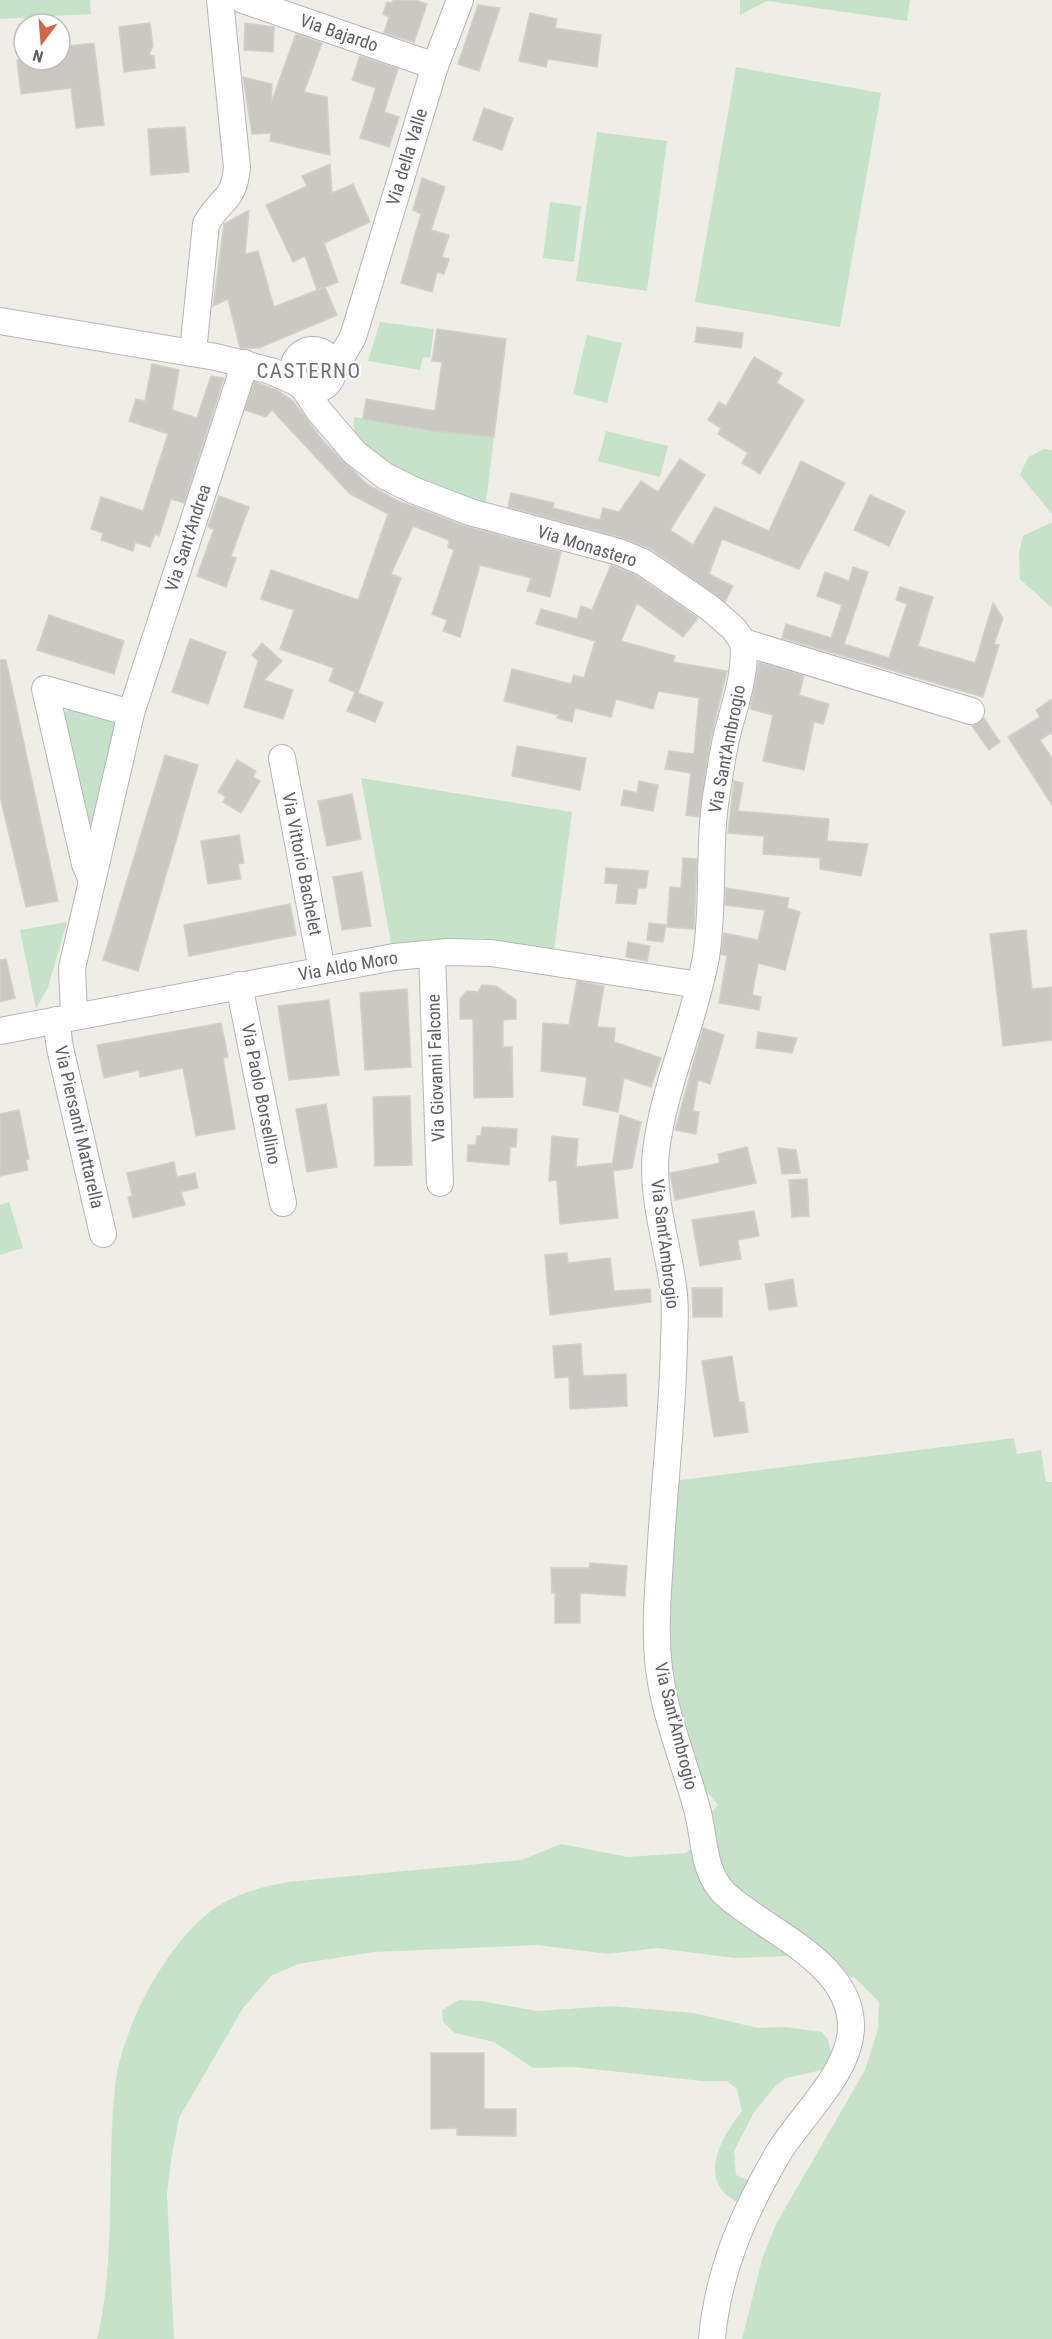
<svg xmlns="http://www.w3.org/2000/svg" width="1052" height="2339" font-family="'Roboto Condensed',sans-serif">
<rect width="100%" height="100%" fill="#eeeee7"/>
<g fill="#c6e3ca">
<polygon points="0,0 90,0 91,14 0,19"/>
<polygon points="740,0 910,0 907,21 767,1 740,15"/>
<polygon points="736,67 881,93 840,327 695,302"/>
<polygon points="597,132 667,141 647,291 576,281"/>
<polygon points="550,202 581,206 574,262 543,258"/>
<polygon points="380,322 434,329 430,358 423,357 420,370 368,361"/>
<polygon points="587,335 622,343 607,403 573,394"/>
<path d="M 354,417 L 432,431 L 494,437 L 486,502 C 452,491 346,465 354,417 Z"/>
<polygon points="606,431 668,446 660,477 598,461"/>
<polygon points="1044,449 1052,450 1052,514 1020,475 1028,457"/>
<polygon points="1052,522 1052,608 1020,579 1019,553 1023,536"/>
<polygon points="73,707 116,716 118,723 91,825 86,830 59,716"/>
<polygon points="361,778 572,812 554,951 483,938 391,943"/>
<polygon points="67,922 48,987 36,1009 20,930"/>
<polygon points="9,1202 23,1248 0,1255 0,1205"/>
<path d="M 1014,1438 L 1017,1454 L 1041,1450 L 1046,1482 L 1052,1482 L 1052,2339 L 742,2339 L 762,2259 L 776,2224 L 865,2070 L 878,2029 L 879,2002 L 855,1978 L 790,1956 L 734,1958 L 657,1948 L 608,1954 L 537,1945 L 374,1952 L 298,1964 L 271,1976 L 243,2008 L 179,2118 L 171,2160 L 167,2195 L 174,2339 L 97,2339 C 117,2256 106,2170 115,2086 C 122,2027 165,1946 212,1910 C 234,1894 261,1887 288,1882 L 521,1860 L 561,1844 L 628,1857 L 686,1853 C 702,1842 704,1818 718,1805 L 701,1785 L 667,1654 L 673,1481 Z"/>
<path d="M 459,2000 L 481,2001 L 537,2011 L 611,2006 L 694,2013 L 758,2028 L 785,2027 L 822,2032 L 828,2040 L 832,2055 L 822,2070 L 786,2078 L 775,2086 L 753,2114 L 734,2151 L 736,2175 L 750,2181 L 746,2196 L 737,2202 C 696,2181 721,2137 742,2111 L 737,2089 L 727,2081 L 702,2081 L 574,2067 L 533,2068 L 494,2042 L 455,2033 L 443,2022 L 442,2010 Z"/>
</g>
<g fill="#cac8c3" stroke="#d3d0c6" stroke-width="1.5">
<polygon points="393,0 415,0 427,4 414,42 384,33 389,17 383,14 387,2 392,3"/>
<polygon points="478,5 500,8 479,71 458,64"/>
<polygon points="530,13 557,19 555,28 601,35 597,67 548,59 546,67 519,61"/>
<polygon points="150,23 153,46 149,55 154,56 155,68 124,72 119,27"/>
<polygon points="245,23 274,27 273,52 244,50"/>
<polygon points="296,34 322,43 304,92 327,97 330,155 270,141 271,133 252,134 243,77 272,84 271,103"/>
<polygon points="94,43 104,125 76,128 71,88 21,94 17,60 60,60 60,47"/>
<polygon points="360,56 398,69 384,112 399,117 389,147 360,138 376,88 352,80"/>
<polygon points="484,108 513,118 502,150 473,140"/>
<polygon points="185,127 189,172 151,175 148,129"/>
<polygon points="330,164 332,193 353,184 370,222 324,243 338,282 317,290 305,256 293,262 266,205 307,186 302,176"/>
<polygon points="422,178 445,187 431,230 449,235 442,257 449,259 444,274 437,272 432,292 401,283 421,214 413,210"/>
<polygon points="249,210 245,254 258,251 274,307 325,287 337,315 259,348 240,348 228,299 213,306 224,224"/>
<polygon points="697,327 743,333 741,348 695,342"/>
<polygon points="437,329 506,339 494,437 432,431 363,419 366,399 435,411 442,362 432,361"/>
<polygon points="754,357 782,373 777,383 804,400 760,474 742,463 748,453 718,434 721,428 708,420 719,402 726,406"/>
<polygon points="152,364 179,370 172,410 197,418 211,376 224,378 184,503 171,499 159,536 155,534 150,547 135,542 133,551 101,540 103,533 91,529 101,497 143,511 168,434 129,421 136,399 145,401"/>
<polygon points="254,382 277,390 293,401 324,442 367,484 396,500 465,526 561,552 550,597 527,591 531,578 480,565 460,637 443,631 447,620 432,614 454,550 448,547 449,540 413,526 391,574 401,578 358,693 383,703 375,722 347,711 355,692 329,681 334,668 280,649 294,610 261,599 271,570 358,600 388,514 350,494 272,410 266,417 245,410"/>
<polygon points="680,459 705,475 670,530 693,545 715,507 769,531 801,461 845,483 799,569 722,539 709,574 733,586 725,602 649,548 623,538 508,507 511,493 554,503 553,508 600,520 603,508 619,512 641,481 658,492"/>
<polygon points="870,495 905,511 889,546 854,530"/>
<polygon points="219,496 249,507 231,556 236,558 226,587 197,576 214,529 208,527"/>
<polygon points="611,565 636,575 698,618 683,637 637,603 621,641 675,656 673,662 727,671 710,742 699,817 686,815 691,773 665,769 669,751 694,754 699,698 658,691 653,709 616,699 611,717 575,708 572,722 557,718 558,715 504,701 512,669 571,684 574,675 584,678 595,641 536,624 541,609 577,619 581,606 592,610"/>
<polygon points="853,567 868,572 844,644 889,658 907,604 896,600 900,587 933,597 918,646 975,663 993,603 1003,618 994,644 999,645 983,697 782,638 786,624 831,638 842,605 817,596 825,572 849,581"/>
<polygon points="49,615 124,641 114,674 37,650"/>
<polygon points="190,639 226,652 208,704 172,692"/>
<polygon points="262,643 282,661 264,680 293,690 283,719 244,707 258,661 252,655"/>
<polygon points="0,660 6,660 58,901 26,907 0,796"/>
<polygon points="759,662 804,676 799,695 829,704 823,724 814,722 804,770 763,761 773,715 750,709"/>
<polygon points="1052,699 1052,735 1051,733 1040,740 1052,758 1052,805 1008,737 1040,717 1036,710"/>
<polygon points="984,718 1000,742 989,750 972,726"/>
<polygon points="517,746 586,758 580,790 512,776"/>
<polygon points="165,755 198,765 138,971 103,960"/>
<polygon points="237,760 256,771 253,777 260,781 241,813 223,802 226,797 218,792"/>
<polygon points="639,781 658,785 653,811 621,805 624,790 637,793"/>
<polygon points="734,781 743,783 738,811 829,819 827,841 868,844 861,876 820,869 820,858 763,854 764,836 728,833"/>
<polygon points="352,794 361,839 327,846 318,801"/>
<polygon points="239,835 244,863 238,864 241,879 208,884 201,841"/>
<polygon points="683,858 697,859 694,929 667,927 670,887 681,888"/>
<polygon points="606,868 648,871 646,888 638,888 636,904 616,903 618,884 605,883"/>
<polygon points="362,872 371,926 342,930 333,877"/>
<polygon points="726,888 789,898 787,908 800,912 785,970 758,963 752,995 761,997 759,1010 719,1003 727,956 721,954 724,933 758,940 765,910 725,905"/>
<polygon points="290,904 296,935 189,956 184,925"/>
<polygon points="649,923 666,925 663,942 647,940"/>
<polygon points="1026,930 1032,989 1052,987 1052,1040 1003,1046 990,934"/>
<polygon points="628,942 650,946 647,961 626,957"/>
<polygon points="6,959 15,998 0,1002 0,960"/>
<polygon points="577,981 604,986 597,1027 615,1028 614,1042 661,1058 651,1087 624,1078 618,1112 583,1105 587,1077 541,1071 543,1023 569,1025"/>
<polygon points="482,985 496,986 516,1000 516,1019 503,1020 503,1047 512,1047 513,1097 474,1098 473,1019 460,1019 460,999 467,991 478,992"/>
<polygon points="407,989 411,1067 365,1070 360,993"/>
<polygon points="329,1000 339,1075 289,1080 278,1006"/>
<polygon points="221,1023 228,1057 223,1058 235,1129 196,1136 183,1068 140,1077 139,1070 104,1078 97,1045"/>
<polygon points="703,1028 724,1035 710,1084 698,1080 693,1111 699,1112 696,1134 675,1130"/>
<polygon points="758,1032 797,1038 792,1053 756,1048"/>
<polygon points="410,1096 412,1165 375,1166 373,1097"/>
<polygon points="326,1104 337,1167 307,1172 296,1109"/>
<polygon points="19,1110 29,1159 26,1160 28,1170 0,1176 0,1114"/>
<polygon points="620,1115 641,1122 632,1168 613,1171 618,1218 560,1224 557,1180 549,1181 552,1136 578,1139 576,1167 612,1163 612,1167"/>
<polygon points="482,1127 517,1129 516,1147 510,1147 509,1165 467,1161 468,1145 476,1145 477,1136 481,1136"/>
<polygon points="747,1147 756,1183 675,1200 670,1173 720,1163 718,1154"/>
<polygon points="778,1148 796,1150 800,1173 782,1174"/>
<polygon points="174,1162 177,1177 195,1173 198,1188 181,1192 185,1205 133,1218 128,1197 132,1196 127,1173"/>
<polygon points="807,1179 809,1216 792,1217 789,1180"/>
<polygon points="754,1211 759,1236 738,1240 741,1259 700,1266 692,1220"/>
<polygon points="567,1253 568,1263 610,1258 614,1291 650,1289 651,1302 550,1315 545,1255"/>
<polygon points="793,1279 797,1306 769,1310 765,1284"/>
<polygon points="692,1288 722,1288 722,1317 693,1317"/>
<polygon points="581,1344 583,1376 626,1374 627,1406 570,1409 569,1377 555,1378 553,1346"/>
<polygon points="732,1356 739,1402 744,1402 748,1432 714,1437 702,1361"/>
<polygon points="590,1563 627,1566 625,1596 580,1593 580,1623 555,1623 555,1593 552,1593 551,1568 589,1568"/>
<polygon points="431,2053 484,2053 484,2109 516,2109 516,2136 457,2135 457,2128 431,2129"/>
</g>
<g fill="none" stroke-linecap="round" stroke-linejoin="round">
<g stroke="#b4b5ba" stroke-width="28">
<g id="minor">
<polyline points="243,0 435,66"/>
<polyline points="0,321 216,357 271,371 298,383"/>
<circle cx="313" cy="370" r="20"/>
<path d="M 193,352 L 206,224 C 221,197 234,202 237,167 L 220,0"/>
<polyline points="332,373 353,337 435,66 460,0"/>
<polyline points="303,387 319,411 355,453 385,476 413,490 470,512 619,552 643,562 710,608 734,629 743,642 971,711"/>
<polyline points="282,758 322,970"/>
<polyline points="91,878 85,864 45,689 131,713"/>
<polyline points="432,954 440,1183"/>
<polyline points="239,985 283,1203"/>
<polyline points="74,1015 72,968 131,713 245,363"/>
<polyline points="56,1020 60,1048 103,1234"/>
<polyline points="0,1031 394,957 448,952 491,953 699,985"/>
<path d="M 712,2339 C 718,2271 744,2211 779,2152 C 802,2115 850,2072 851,2028 C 853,1963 765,1931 725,1894 C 702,1872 705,1837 697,1809 C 684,1760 662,1710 658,1659 C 655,1626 658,1592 660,1559 C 664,1486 673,1414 674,1341 C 675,1323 676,1304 673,1286 C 667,1242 651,1197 656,1151 C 664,1085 694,1023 706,957 C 715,900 707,842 718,785 C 721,767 723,749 728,731 C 735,704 747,671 743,642"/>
</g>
</g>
<use href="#minor" stroke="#fff" stroke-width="26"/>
</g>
<g text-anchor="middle" stroke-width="4.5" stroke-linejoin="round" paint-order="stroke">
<g font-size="18" fill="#5e6065" stroke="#fff">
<text transform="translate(339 33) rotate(19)" y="6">Via Bajardo</text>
<text transform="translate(407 157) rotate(-73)" y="6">Via della Valle</text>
<text transform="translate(188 538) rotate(-72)" y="6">Via Sant'Andrea</text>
<text transform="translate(587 546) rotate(17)" y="6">Via Monastero</text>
<text transform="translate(727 749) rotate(-79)" y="6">Via Sant'Ambrogio</text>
<text transform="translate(302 864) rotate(79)" y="6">Via Vittorio Bachelet</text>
<text transform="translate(348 966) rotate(-10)" y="6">Via Aldo Moro</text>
<text transform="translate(436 1068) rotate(-92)" y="6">Via Giovanni Falcone</text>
<text transform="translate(261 1094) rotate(79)" y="6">Via Paolo Borsellino</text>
<text transform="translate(79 1127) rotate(77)" y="6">Via Piersanti Mattarella</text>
<text transform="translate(665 1244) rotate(83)" y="6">Via Sant'Ambrogio</text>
<text transform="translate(676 1726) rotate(76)" y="6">Via Sant'Ambrogio</text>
</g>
<g font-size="21" letter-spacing="1.5" fill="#6f7277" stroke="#fff">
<text x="309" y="378">CASTERNO</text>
</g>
</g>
<g transform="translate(42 42) rotate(196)"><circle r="28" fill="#ffffff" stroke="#bfbfc1" stroke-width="1.5"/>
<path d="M0-4.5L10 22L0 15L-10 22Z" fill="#d56546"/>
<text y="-9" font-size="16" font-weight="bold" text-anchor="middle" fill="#5e6065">N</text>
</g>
</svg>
